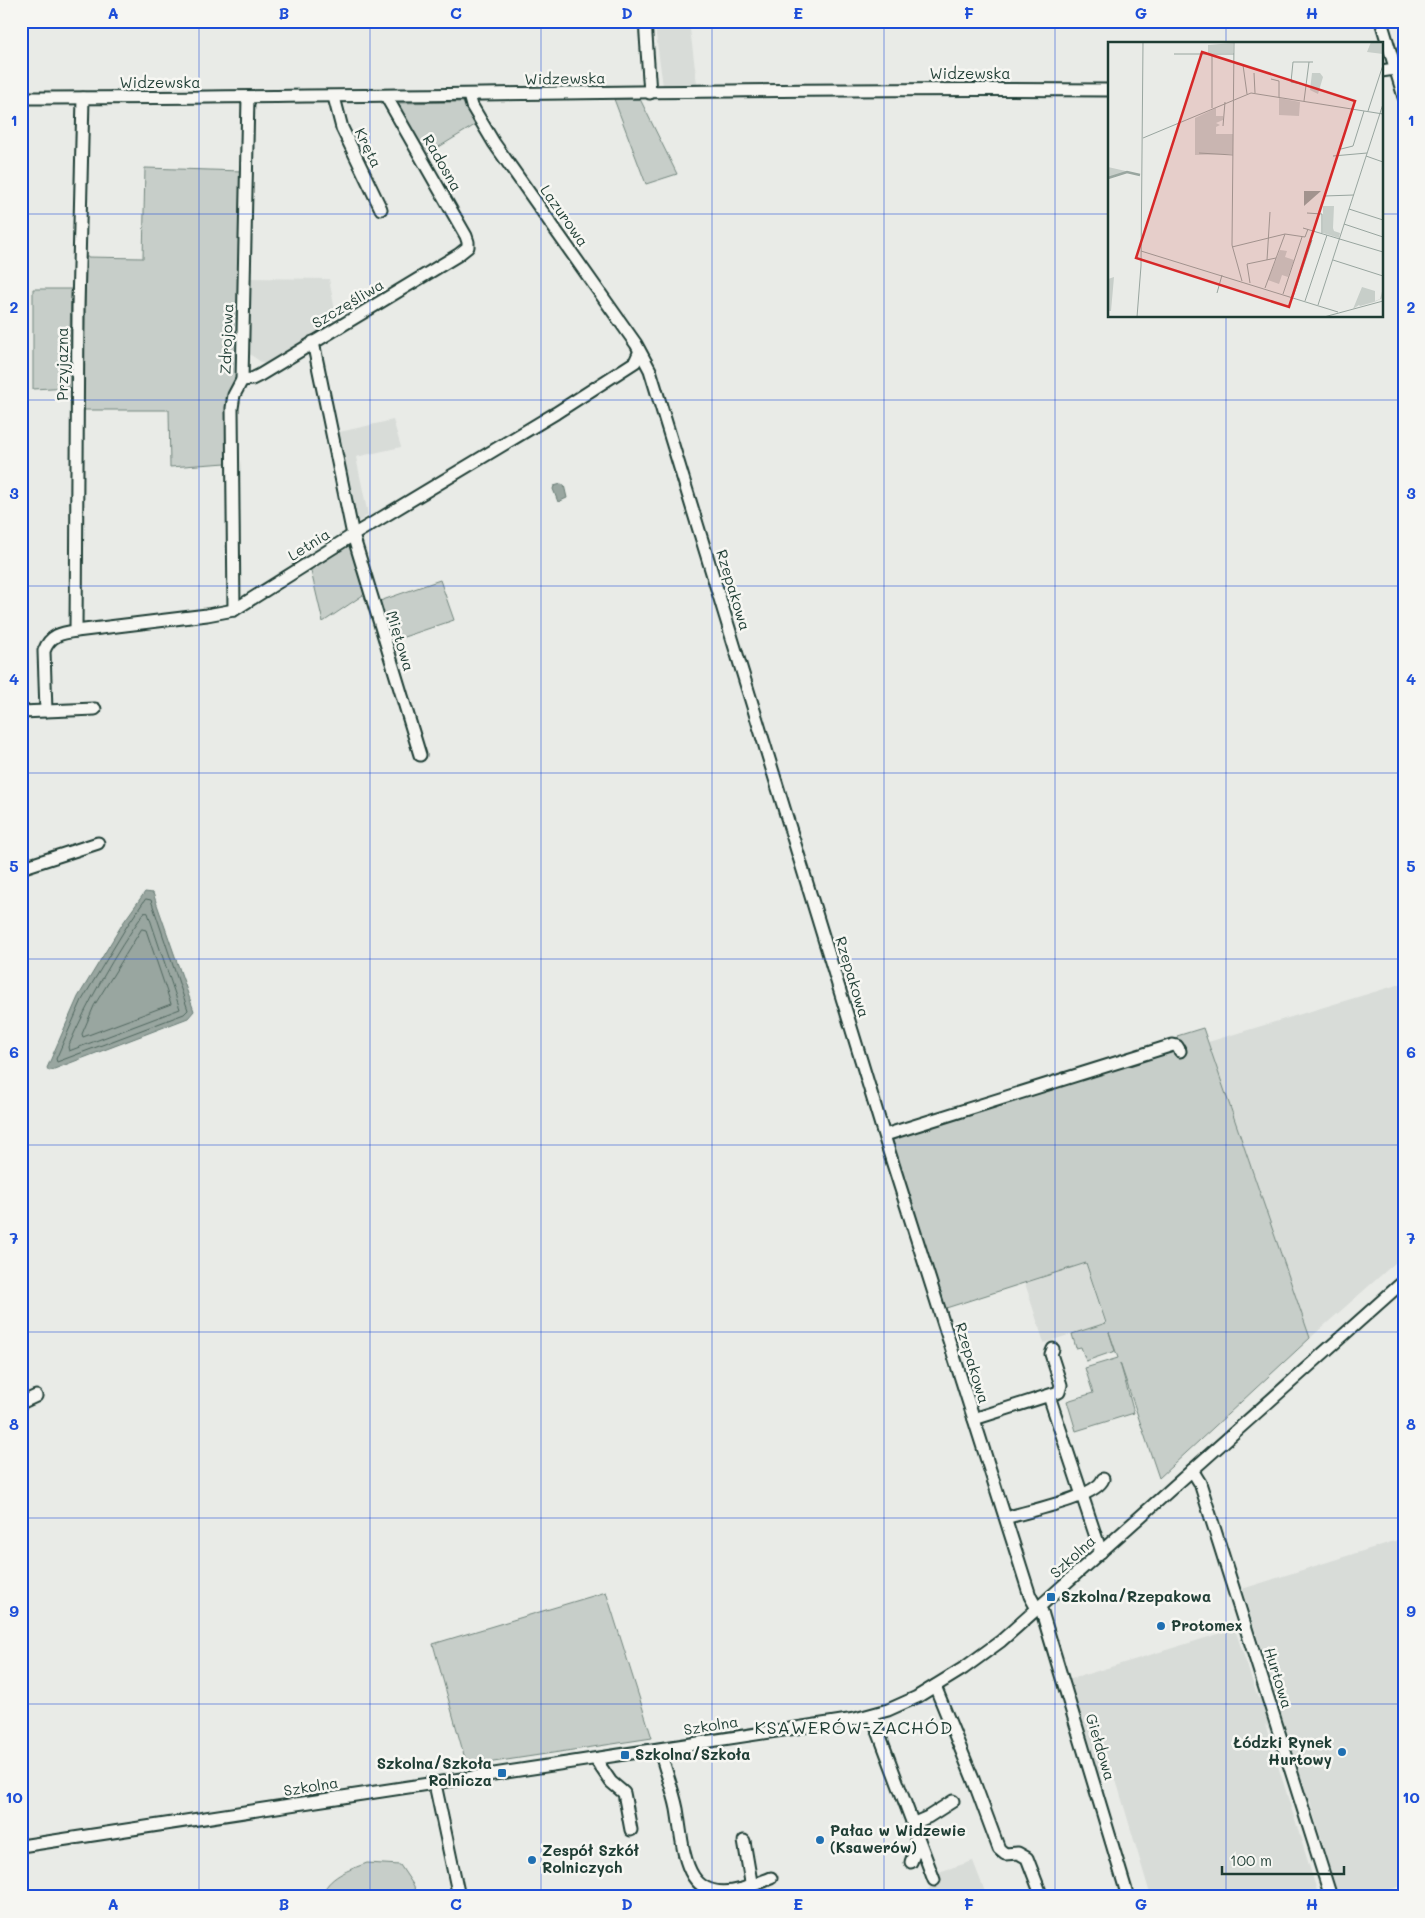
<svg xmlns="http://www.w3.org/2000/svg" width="1425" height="1918" font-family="Mali,sans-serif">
<rect width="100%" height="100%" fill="#e9ebe7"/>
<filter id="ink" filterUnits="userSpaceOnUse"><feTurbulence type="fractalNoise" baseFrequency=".02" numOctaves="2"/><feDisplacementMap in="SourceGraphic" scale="10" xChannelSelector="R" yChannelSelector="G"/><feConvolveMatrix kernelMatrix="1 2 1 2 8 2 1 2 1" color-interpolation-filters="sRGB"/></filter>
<g filter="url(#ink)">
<g fill="#d8dcd8">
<polygon points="654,21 689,21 697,84 663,86"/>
<polygon points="248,278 329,279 337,321 264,364 248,353"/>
<polygon points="393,420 401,447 356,457 368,515 354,525 335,433"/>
<polygon points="1404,983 1404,1255 1310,1338 1208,1042"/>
<polygon points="1086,1263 1105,1323 1044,1343 1025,1283"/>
<polygon points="1404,1538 1404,1885 1368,1897 1348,1897 1336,1889 1310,1802 1298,1806 1273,1734 1265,1724 1319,1897 1151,1897 1113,1770 1098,1775 1068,1680 1235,1629 1258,1698 1275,1694 1242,1589"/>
<polygon points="27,1854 27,1897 21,1897 21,1855"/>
<polygon points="973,1861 987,1897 915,1897 930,1888 926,1876"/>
<polygon points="766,1882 772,1897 734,1897 733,1895"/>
</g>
<g fill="#c7cec9" stroke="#73867e">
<polygon points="614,99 640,99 677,174 646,184"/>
<polygon points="463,102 475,125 424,156 394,103"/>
<polygon points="145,168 242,171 237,375 226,397 226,463 170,467 169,410 83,410 86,257 143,258"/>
<polygon points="33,289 71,289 69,387 33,389"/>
<polygon points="350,543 366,593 323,622 310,567"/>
<polygon points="440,580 454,620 389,642 377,602"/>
<polygon points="1203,1028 1310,1338 1159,1478 1120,1363 1134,1413 1076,1431 1067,1401 1093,1393 1085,1368 1118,1358 1109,1332 1115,1351 1086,1361 1081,1347 1076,1348 1072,1334 1106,1323 1086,1263 943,1309 888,1140 1180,1047 1177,1036"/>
<polygon points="606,1592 652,1738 467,1766 433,1644"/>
<path d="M 367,1863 L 400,1865 L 414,1886 L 416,1897 L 321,1897 C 328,1876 349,1870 367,1863 Z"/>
</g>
<g fill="#99a6a0" stroke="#687c75">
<polygon points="561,484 564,485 567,498 558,502 553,489 554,486"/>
<polygon points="145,892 153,893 194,1011 188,1018 49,1071 47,1068 78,997 123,923"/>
</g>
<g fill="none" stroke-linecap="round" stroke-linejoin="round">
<g stroke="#50675f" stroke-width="1">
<polygon points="146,899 151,900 188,1010 184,1014 57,1062 56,1059 82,1000 127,926"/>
<path d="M 148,913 L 180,1009 L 69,1051 L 68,1047 C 89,1000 114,955 144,913 Z"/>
<polygon points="142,929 146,930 171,1004 83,1037 82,1034 94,1006"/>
</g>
<g stroke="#1f3d34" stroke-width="15">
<g id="minor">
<polyline points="645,21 650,93"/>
<polyline points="1381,21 1404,97"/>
<polyline points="1381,71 1395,69"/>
<polyline points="469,95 472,106 494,143 636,344 650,370 887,1145 1030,1596 1035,1605 1042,1612 1128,1897"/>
<polyline points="334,97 342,128 381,209"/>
<path d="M 21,98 C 384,98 746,87 1109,90"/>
<polyline points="313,342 353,535 420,755"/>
<polyline points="242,380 252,379 260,375 458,255 468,247 468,242 466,236 386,96"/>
<polyline points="234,610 232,408 234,395 242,380 248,97"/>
<polyline points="76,631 78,308 83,98"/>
<path d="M 46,711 L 44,651 C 50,635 61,633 76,631 L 207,615 L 234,610 L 353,535 L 556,413 L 635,362 L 639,353"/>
<polyline points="21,712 95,709"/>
<polyline points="21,868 98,843"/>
<polyline points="885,1135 1173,1045 1177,1046 1180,1051"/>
<polyline points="1049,1396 1101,1552"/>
<polyline points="21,1403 36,1396"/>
<polyline points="974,1419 1059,1392 1061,1385 1051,1354 1053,1349"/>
<polyline points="1192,1470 1200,1483 1331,1897"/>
<path d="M 1006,1518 C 1026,1511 1096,1498 1103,1479"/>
<polyline points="935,1686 973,1779 999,1849 1005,1854 1018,1853 1027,1858 1042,1897"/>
<polyline points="872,1715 934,1880"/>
<path d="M 660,1750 C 665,1770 673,1789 677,1809 C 684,1850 683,1905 742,1889 C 752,1886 761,1882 771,1878"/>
<polyline points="596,1760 611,1782 624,1793 631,1830"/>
<polyline points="435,1784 459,1897"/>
<polyline points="912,1824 928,1817 953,1801"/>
<polyline points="744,1841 751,1882 749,1886"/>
<polyline points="21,1846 855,1719 888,1710 917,1697 964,1668 1001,1641 1404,1281"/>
<polyline points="911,1862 916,1849 916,1837"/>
</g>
</g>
<use href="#minor" stroke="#f6f6f2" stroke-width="11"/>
</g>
</g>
<path fill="none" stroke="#1d4ed8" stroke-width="1" stroke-opacity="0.55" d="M 199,21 L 199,1897M 370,21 L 370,1897M 541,21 L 541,1897M 712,21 L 712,1897M 884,21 L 884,1897M 1055,21 L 1055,1897M 1226,21 L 1226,44M 21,214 L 1109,214M 1381,214 L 1404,214M 1226,316 L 1226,1897M 21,400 L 1404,400M 21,586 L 1404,586M 21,773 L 1404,773M 21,959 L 1404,959M 21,1145 L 1404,1145M 21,1332 L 1404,1332M 21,1518 L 1404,1518M 21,1704 L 1404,1704"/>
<g fill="#1f6fb2" stroke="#f6f6f2" stroke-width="2">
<rect x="1046" y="1592" width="10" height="10" rx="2.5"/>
<circle cx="1161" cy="1626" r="5"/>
<circle cx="1342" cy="1752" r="5"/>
<rect x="620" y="1750" width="10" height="10" rx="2.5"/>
<rect x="497" y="1768" width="10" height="10" rx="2.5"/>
<circle cx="820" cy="1840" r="5"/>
<circle cx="532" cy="1860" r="5"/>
</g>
<g text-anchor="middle" stroke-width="5" stroke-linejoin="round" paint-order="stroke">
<g font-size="15" fill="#1f3d34" stroke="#f6f6f2">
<text x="970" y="79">Widzewska</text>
<text transform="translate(565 79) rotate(-1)" y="5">Widzewska</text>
<text x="160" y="88">Widzewska</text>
<text transform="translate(368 148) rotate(64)" y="5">Kręta</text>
<text transform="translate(442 163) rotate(60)" y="5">Radosna</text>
<text transform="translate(564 216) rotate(55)" y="5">Lazurowa</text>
<text transform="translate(348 304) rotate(-31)" y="5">Szczęśliwa</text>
<text transform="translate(227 339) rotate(-88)" y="5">Zdrojowa</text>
<text transform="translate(63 364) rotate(-90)" y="5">Przyjazna</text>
<text transform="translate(309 545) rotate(-32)" y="5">Letnia</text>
<text transform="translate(733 590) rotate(73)" y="5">Rzepakowa</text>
<text transform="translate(400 641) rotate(73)" y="5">Miętowa</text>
<text transform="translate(852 977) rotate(73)" y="5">Rzepakowa</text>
<text transform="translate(972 1363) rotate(73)" y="5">Rzepakowa</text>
<text transform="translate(1073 1557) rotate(-42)" y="5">Szkolna</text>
<text transform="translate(1278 1678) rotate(73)" y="5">Hurtowa</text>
<text transform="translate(711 1726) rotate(-9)" y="5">Szkolna</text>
<text transform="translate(1100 1747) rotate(73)" y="5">Giełdowa</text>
<text transform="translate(311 1787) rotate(-9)" y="5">Szkolna</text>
</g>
<g font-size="15" font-weight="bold" fill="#1f3d34" stroke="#f6f6f2" text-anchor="start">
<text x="1061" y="1602">Szkolna/Rzepakowa</text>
<text x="1171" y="1631">Protomex</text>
<text x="1332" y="1748" text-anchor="end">Łódzki Rynek<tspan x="1332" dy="17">Hurtowy</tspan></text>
<text x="635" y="1760">Szkolna/Szkoła</text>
<text x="492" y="1769" text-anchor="end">Szkolna/Szkoła<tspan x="492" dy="17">Rolnicza</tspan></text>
<text x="830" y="1836">Pałac w Widzewie<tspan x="830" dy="17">(Ksawerów)</tspan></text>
<text x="542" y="1856">Zespół Szkół<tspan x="542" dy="17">Rolniczych</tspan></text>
</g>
<g font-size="18" letter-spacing="1" fill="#1f3d34" stroke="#f6f6f2">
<text x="854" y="1734">KSAWERÓW-ZACHÓD</text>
</g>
</g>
<g transform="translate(1108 42)">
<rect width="275" height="275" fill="#e9ebe7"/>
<path d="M 263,0 L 275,0 L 275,12 L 259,10 ZM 125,1 L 125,11 L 100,11 L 100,3 ZM 204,31 L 212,31 L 215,35 L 210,52 L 202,48 ZM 171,56 L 192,60 L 191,74 L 171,73 ZM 108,66 L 108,74 L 115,74 L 115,78 L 108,81 L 112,83 L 108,85 L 108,92 L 125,92 L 125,112 L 87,113 L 87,76 ZM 0,125 L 22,130 L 32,133 L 18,130 L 0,136 ZM 215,164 L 226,164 L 225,186 L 226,189 L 232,191 L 231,196 L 215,191 ZM 172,208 L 179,209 L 177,215 L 186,218 L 180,235 L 174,233 L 171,242 L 160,238 ZM 6,235 L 3,269 L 0,269 L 0,237 ZM 254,245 L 267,249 L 267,259 L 272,257 L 275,246 L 275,256 L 266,260 L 252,264 L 251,263 L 245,267 Z" fill="#c7cec9"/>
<path d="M 196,149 L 213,149 L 196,164 Z" fill="#99a6a0"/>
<path fill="none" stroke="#99a6a0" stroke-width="2.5" d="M 0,136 L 19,130 L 32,133"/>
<path fill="none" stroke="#98a59f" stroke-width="1" d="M 126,0 L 124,203 L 134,239M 66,12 L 126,12M 104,12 L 104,66M 126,21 L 135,23 L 139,52M 146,31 L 147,51M 163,37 L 171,39 L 171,55M 198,43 L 183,40 L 185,20 L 205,20M 196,59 L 201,20M 260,69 L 275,23M 115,84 L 117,60M 35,96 L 143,51 L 275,72M 233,107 L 245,104 L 256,69M 91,111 L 125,113M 225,114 L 259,111M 258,114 L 275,120M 216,154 L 246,153M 241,167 L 275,178M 199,171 L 214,172 L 214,191M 236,182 L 275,195M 195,186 L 275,210M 124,205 L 177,192 L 197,195 L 200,187M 33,209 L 230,270M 159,218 L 162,170M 225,218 L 275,234M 142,241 L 139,222 L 168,216M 157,246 L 177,192M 109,251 L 114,233M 175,252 L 194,195M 185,255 L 204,198M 197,259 L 219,193M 210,263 L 275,62M 29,275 L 33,224 L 35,0M 216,275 L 275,259"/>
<path fill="#d62828" fill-opacity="0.15" stroke="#d62828" stroke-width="2.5" d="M 94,10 L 247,59 L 181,265 L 28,216 Z"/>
<rect width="275" height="275" fill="none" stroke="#1f3d34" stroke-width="2.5"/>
</g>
<rect width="1425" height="1918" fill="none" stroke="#f6f6f2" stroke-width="55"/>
<path d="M1222 1866v8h122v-8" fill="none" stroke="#1f3d34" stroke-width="2.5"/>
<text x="1230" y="1866" font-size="15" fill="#1f3d34" stroke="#f6f6f2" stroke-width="4" paint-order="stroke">100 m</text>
<rect x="28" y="28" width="1370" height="1862" fill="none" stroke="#1d4ed8" stroke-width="2"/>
<g font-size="16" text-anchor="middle" font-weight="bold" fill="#1d4ed8">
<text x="113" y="19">A</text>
<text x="284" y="19">B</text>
<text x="456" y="19">C</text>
<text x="627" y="19">D</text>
<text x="798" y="19">E</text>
<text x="969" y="19">F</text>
<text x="1141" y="19">G</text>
<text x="1312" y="19">H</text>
<text x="14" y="126">1</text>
<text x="1411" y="126">1</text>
<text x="14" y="313">2</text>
<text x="1411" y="313">2</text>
<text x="14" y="499">3</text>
<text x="1411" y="499">3</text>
<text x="14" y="685">4</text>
<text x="1411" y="685">4</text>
<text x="14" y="872">5</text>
<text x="1411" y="872">5</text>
<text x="14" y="1058">6</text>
<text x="1411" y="1058">6</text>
<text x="14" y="1244">7</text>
<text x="1411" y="1244">7</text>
<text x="14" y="1430">8</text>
<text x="1411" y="1430">8</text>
<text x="14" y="1617">9</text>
<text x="1411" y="1617">9</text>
<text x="14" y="1803">10</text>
<text x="1411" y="1803">10</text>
<text x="113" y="1910">A</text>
<text x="284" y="1910">B</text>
<text x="456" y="1910">C</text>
<text x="627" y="1910">D</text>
<text x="798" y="1910">E</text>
<text x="969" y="1910">F</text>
<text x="1141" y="1910">G</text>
<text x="1312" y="1910">H</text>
</g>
</svg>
